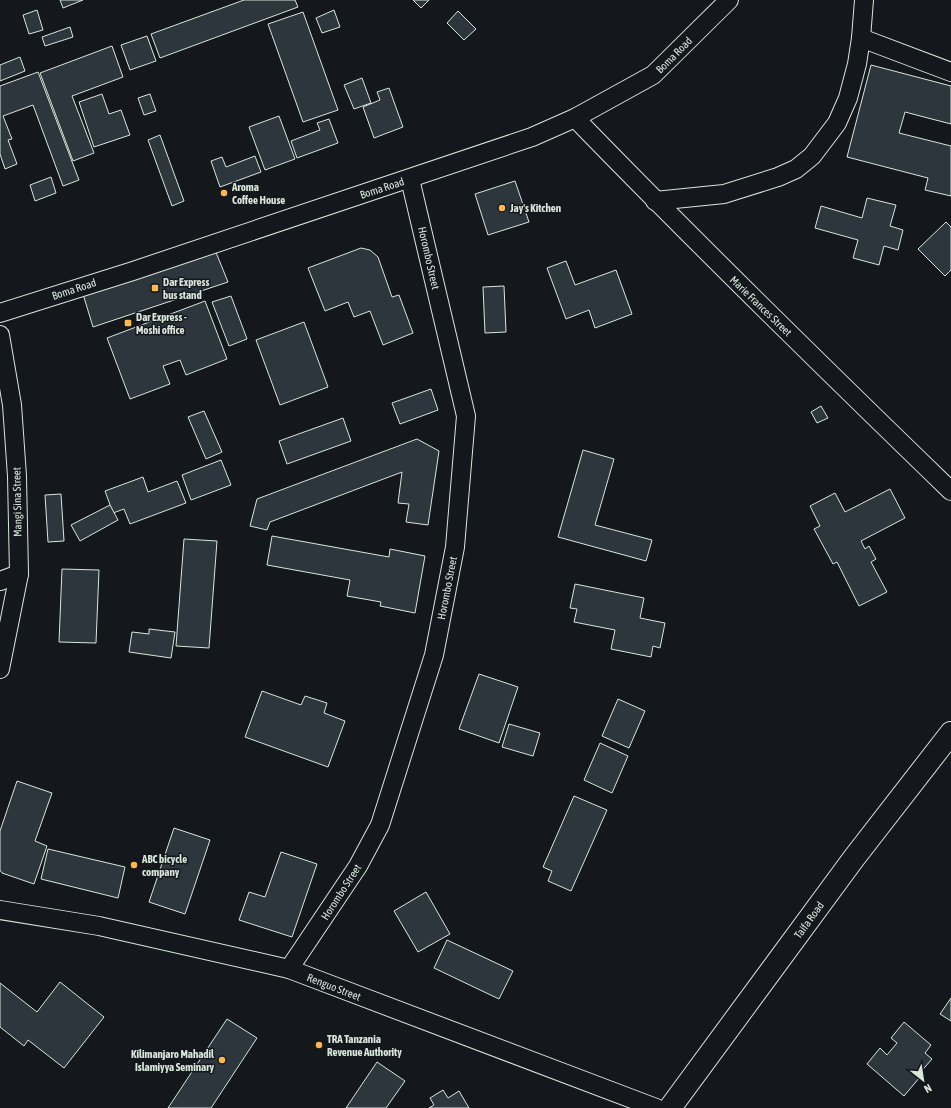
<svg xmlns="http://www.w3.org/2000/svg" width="951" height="1108" font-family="'Asap Condensed',sans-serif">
<rect width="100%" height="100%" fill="#14181c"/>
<g fill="#2c363c" stroke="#d8e6dc">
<polygon points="60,0 83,0 63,8"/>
<polygon points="244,0 295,0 298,7 160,58 151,34"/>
<polygon points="413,0 429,0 421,8"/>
<polygon points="37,10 43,30 29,34 23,15"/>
<polygon points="334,10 340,27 322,33 316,18"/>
<polygon points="458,11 476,29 464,40 447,23"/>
<polygon points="303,12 338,110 303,122 268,24"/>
<polygon points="70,27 73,37 45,46 42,37"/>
<polygon points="147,36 156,61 130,70 121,45"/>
<polygon points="112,46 123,77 72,96 94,153 73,161 40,73"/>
<polygon points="20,57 25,71 0,81 0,65"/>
<polygon points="871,65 951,86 951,124 905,112 899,133 951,146 951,196 925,190 928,178 847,157"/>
<polygon points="38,72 79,180 63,186 33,105 3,116 12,139 8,140 17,164 5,169 0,154 0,86"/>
<polygon points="362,78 371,103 354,109 344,85"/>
<polygon points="389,88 403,127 374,138 363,107 380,100 377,92"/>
<polygon points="102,94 109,114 121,110 130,135 94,147 79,102"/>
<polygon points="150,94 156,111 144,115 138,98"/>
<polygon points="279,116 295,159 265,170 249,127"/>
<polygon points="329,119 338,143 297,158 291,141 320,130 317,123"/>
<polygon points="160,135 184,201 172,206 148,140"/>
<polygon points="255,156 261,172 220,187 211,161 222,157 226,167"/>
<polygon points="51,177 56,193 35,201 30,185"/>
<polygon points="515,181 529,222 488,235 475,194"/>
<polygon points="867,198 896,205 890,226 903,230 898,250 884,246 879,265 853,258 858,240 815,228 821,206 862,218"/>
<polygon points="946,222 951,227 951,270 945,276 918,249"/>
<polygon points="361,248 370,250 378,257 392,297 399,295 413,333 383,345 370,311 354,317 348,302 325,311 308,268"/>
<polygon points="215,250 228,282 93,327 83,294"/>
<polygon points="566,261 575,285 616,270 632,314 595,328 589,310 566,319 547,268"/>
<polygon points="504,286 506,332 485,333 483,287"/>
<polygon points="231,296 247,339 229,346 212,302"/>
<polygon points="205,301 227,359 186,375 180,360 163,366 170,384 130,399 107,338"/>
<polygon points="304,322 328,387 280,405 256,340"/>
<polygon points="431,389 438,410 400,424 392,403"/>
<polygon points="821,406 828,418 817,423 811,412"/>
<polygon points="204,411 222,452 206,459 188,417"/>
<polygon points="343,418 351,441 287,464 279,441"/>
<polygon points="417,439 439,451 428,525 406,522 409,504 398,503 402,472 270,522 267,530 250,526 257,499"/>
<polygon points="583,450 614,459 595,525 652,540 646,561 558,537"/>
<polygon points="221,460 231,485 191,500 182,475"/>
<polygon points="143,477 148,492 177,481 186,503 130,524 124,509 113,513 105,491"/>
<polygon points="890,489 905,518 861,541 865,549 869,546 876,559 871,562 887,592 859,606 837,562 833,564 814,529 820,526 810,506 835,493 845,512"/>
<polygon points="61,494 64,541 48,542 45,495"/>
<polygon points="110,505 118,520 80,541 71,525"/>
<polygon points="272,536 389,557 390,549 425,556 415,613 380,606 381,602 347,596 350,580 267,565"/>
<polygon points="184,539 217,541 209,648 176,646"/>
<polygon points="62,569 99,570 96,643 59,642"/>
<polygon points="575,584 644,598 640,618 665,623 660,648 653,646 651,657 611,649 615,630 574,622 577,609 570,608"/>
<polygon points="149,629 175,632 171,658 129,652 132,632 149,634"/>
<polygon points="479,674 518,687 499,743 459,729"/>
<polygon points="262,691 301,705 305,696 327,703 324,713 345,721 328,767 245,737"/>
<polygon points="618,699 645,711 629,748 602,736"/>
<polygon points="509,724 540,733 533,756 502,747"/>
<polygon points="600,743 628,756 612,793 584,780"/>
<polygon points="17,781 52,793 35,841 47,846 34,884 2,873 0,870 0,831"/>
<polygon points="574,796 607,810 571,891 548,881 552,871 543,867"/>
<polygon points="174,828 210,840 185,914 149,902"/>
<polygon points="48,849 125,867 118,898 41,879"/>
<polygon points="281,852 317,864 292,937 239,920 249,892 265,897"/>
<polygon points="426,892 450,934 418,952 394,911"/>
<polygon points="447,940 513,971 499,999 434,968"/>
<polygon points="60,982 104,1017 64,1068 28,1040 24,1046 0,1027 0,983 37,1012"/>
<polygon points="951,998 951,1021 940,1014"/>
<polygon points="227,1019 257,1038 211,1108 168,1108"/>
<polygon points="904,1022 931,1045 925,1053 932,1059 918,1075 920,1077 904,1096 867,1064 880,1048 887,1055 897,1043 891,1038"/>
<polygon points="377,1062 405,1081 386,1108 346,1108"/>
<polygon points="443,1090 448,1098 459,1091 469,1108 429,1108 434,1105 430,1098"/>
</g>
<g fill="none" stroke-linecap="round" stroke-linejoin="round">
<g stroke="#d8e6dc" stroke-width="20">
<g id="street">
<polyline points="861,38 951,72"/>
<path d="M 575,118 C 698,245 824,368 951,491"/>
<polyline points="655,201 724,194 778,177 796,169 812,156 837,123 848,98 857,64 861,38 864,0"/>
<polyline points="0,313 133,271 532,137 575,118 653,75 729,0"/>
<polyline points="0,335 12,405 17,476 19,574 0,669"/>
<polyline points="0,581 19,574"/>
<polyline points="0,910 99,926 289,969 656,1108"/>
<polyline points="289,969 358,866 380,825 434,655 455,547 466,416 410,179"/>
</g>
</g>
<g stroke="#d8e6dc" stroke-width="24">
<polyline id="highway" points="670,1108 854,858 951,733"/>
</g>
<use href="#street" stroke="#14181c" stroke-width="18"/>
<use href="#highway" stroke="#14181c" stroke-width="22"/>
</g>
<g fill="#ffb74d" stroke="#14181c" stroke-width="1.5">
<circle cx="224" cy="193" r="4"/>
<circle cx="502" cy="208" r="4"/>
<rect x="151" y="284" width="8" height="8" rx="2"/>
<rect x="124" y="319" width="8" height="8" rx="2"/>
<circle cx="134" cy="865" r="4"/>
<circle cx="319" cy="1045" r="4"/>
<circle cx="222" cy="1060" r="4"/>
</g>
<g text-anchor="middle" stroke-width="3" stroke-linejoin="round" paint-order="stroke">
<g font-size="11" fill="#d8e6dc" stroke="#14181c">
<text transform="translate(674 55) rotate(-45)" y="4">Boma Road</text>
<text transform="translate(382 188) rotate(-18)" y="4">Boma Road</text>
<text transform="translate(429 258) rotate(77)" y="4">Horombo Street</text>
<text transform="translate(74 289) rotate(-18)" y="4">Boma Road</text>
<text transform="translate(761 306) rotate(44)" y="4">Marie Frances Street</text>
<text transform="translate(17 502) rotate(-91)" y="4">Mangi Sina Street</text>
<text transform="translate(447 588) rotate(-79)" y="4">Horombo Street</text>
<text transform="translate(341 892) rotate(-57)" y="4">Horombo Street</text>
<text transform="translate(809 920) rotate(-54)" y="4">Taifa Road</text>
<text transform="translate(334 987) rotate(21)" y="4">Renguo Street</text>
</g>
<g font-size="11" font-weight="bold" fill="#d8e6dc" stroke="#14181c" text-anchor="start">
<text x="232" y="191">Aroma<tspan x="232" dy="13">Coffee House</tspan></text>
<text x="510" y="212">Jay's Kitchen</text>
<text x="163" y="286">Dar Express<tspan x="163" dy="13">bus stand</tspan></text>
<text x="136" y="321">Dar Express -<tspan x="136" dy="13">Moshi office</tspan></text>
<text x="142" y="863">ABC bicycle<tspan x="142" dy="13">company</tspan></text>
<text x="327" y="1043">TRA Tanzania<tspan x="327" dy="13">Revenue Authority</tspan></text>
<text x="214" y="1058" text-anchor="end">Kilimanjaro Mahadil<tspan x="214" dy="13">Islamiyya Seminary</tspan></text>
</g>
</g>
<g transform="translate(923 1080) rotate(150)" stroke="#14181c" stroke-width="3" paint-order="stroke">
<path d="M0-3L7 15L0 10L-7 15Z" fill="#d8e6dc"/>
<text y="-6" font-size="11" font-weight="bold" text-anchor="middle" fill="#d8e6dc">N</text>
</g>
</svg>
